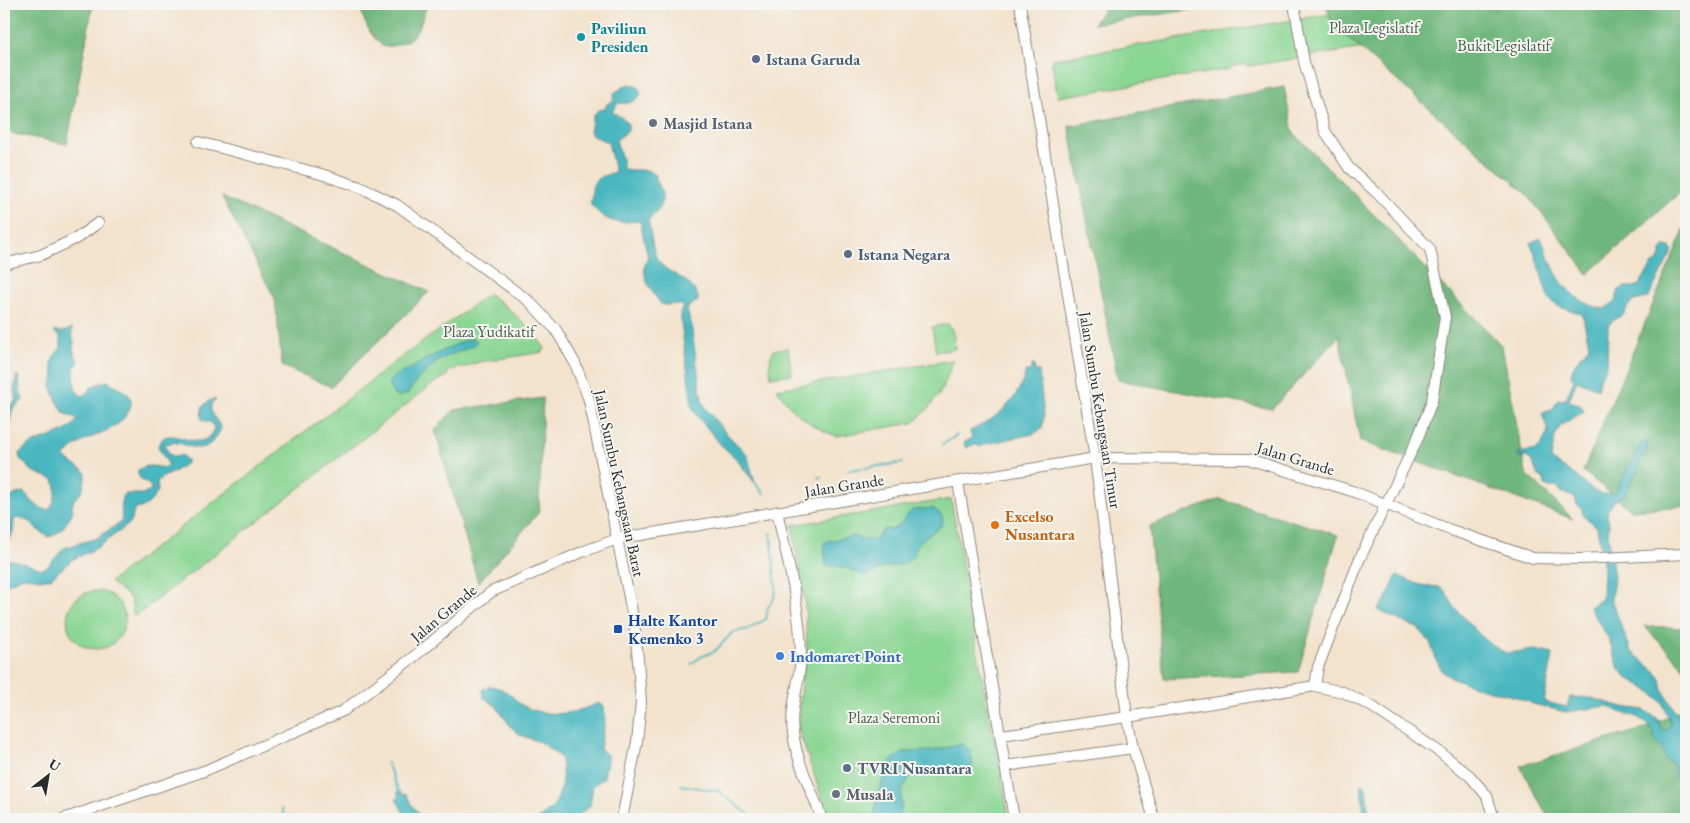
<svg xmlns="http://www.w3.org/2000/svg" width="1690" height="823" font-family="'EB Garamond',serif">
<rect width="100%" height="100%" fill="#f6f6f2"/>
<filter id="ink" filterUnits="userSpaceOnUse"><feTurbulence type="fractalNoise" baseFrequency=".02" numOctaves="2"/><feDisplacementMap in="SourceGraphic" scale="10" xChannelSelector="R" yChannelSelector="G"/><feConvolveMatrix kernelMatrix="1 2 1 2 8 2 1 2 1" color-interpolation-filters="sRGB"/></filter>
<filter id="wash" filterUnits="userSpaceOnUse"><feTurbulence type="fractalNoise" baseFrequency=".0096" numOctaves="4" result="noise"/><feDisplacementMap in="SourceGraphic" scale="20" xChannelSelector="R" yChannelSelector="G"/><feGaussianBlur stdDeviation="1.12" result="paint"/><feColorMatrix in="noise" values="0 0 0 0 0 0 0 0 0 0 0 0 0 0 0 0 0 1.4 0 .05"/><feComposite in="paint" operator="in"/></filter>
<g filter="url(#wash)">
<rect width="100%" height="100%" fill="#f3e3cd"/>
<g fill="#8ad693" stroke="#5a805f">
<polygon points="1386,5 1396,43 1248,66 1245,64 1233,66 1230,69 1059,97 1057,93 1052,64 1053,59"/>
<path d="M 489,294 C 511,309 529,327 545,348 L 543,352 L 479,362 L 462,368 L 459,367 L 448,372 L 447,376 L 434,383 L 136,616 L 134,615 L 131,600 L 127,595 L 110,582 L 399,359 Z"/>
<path d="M 948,324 C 954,331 955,340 955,349 L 936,352 L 932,327 Z"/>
<path d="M 788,348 L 792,374 L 771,377 C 770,367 768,359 774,350 Z"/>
<path d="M 953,360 L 945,383 L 940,393 L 928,409 L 913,423 L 836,436 C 810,427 791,411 777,389 Z"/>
<polygon points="951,499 987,706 1001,772 1009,819 829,819 798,728 801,680 807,645 805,603 792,525"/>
<circle cx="96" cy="620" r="29"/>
</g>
<g fill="#6fb77d" stroke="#4d7154">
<polygon points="4,4 93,4 67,144 4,132"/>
<path d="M 360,4 L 427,4 C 419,31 415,44 384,47 C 370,36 363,22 360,4 Z"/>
<polygon points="1107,4 1232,4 1093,24"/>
<polygon points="1326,4 1686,4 1686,187 1588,274 1527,194 1332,24"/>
<polygon points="1284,87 1293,132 1502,346 1526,474 1573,519 1360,441 1339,336 1272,409 1118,380 1069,126"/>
<polygon points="222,197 429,292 331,387 282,366 275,299"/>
<polygon points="1686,225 1686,506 1631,510 1583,471"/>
<polygon points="543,398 539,512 478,583 435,430 454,410"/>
<polygon points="1220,499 1338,535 1298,672 1164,679 1149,526"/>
<polygon points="1644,626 1686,628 1686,670"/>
<polygon points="1686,707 1686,819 1549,819 1520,766 1649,727"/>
</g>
<g fill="#48b7c0" stroke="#3a7176">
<path d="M 628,84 L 638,87 L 641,93 C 637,102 627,105 618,103 L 612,112 L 624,119 L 628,124 L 628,131 L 616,140 L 622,160 L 624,170 L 647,170 L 656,175 C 655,180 659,184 661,190 C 665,203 658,212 648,220 C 651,232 652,248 657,259 C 666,275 689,275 698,297 L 698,301 L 689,306 L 687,311 L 691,324 L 702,400 L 706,409 L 726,433 L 747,454 L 755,483 L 742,467 L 738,460 L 722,446 L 698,417 L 692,407 L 680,313 L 683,307 L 678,304 L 666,305 L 661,304 C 651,291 638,273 648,258 L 640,221 C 615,223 608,224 591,205 C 590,200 592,197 592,192 C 593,176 602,177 615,172 L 608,142 L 593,136 L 590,132 L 593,116 L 598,110 L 605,109 L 607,104 L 613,101 L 614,93 Z"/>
<path d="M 1541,238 C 1555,273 1564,300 1604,309 L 1615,302 L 1619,290 L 1625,287 L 1634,287 L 1639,285 L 1652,265 L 1659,260 L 1661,255 L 1661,251 L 1665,246 L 1670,247 L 1673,250 L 1648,298 L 1634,301 L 1628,306 L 1624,314 L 1612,321 L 1608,327 L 1607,365 L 1600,378 L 1598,389 L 1577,380 L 1569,401 L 1579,404 L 1584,409 L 1583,412 L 1560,426 L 1555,437 L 1551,458 C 1555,464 1561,466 1567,470 C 1578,476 1587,488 1599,493 C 1604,495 1610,494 1615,493 L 1628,467 L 1634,461 L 1638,448 L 1643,442 L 1648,444 C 1647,452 1645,456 1639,461 L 1638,470 L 1624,495 L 1613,502 L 1608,510 L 1607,516 L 1609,524 L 1608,534 L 1614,577 L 1611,599 L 1631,651 L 1658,674 L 1661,680 L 1663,690 L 1679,718 L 1686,718 L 1686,739 L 1684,742 L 1686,747 L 1686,781 L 1677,780 L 1675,778 L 1674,765 L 1666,760 L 1662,748 L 1654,739 L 1654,732 L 1644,721 L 1635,716 L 1619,712 L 1608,706 L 1566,712 L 1533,704 L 1517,697 L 1479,688 L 1450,677 L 1443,672 L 1437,662 L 1430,642 L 1419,629 L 1377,610 L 1386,599 L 1397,575 L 1420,585 L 1439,587 L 1446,592 L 1454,607 L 1480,635 L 1495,647 L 1506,653 L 1535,650 L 1553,654 L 1544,702 L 1567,707 L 1570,697 L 1591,698 L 1623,707 L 1644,710 L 1657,718 L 1662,730 L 1668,730 L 1671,723 L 1664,706 L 1659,699 L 1642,686 L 1629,679 L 1619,669 L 1609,639 L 1589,607 L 1602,599 L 1603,561 L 1597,527 L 1583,515 L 1582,510 L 1577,505 L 1575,498 L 1561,492 L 1558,487 L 1549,487 L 1545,485 L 1544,479 L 1538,475 L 1531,460 L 1526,457 L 1519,457 L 1518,453 C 1540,449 1538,454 1548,431 L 1542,413 L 1552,410 L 1558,400 L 1566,399 L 1574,379 L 1571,376 C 1572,362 1582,357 1589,346 L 1583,317 L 1580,313 L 1560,307 L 1553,303 L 1548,297 L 1534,251 L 1530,243 Z"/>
<path d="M 72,328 L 72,336 L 74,342 L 73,350 L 79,363 L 74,368 L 75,389 L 81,396 L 85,395 L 92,386 L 107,381 C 118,387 136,393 130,408 C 119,436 82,433 65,456 C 69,463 80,467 86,473 C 84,483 84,494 74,499 L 72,507 L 73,511 C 68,522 60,535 48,537 L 35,528 L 31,522 L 19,518 L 14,519 C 14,531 13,537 4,545 L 4,501 L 16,494 L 24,492 C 31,500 38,510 49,510 C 55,502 58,490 54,480 L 32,471 L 20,459 L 19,454 C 35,435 64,440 78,419 L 64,413 L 56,399 L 51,386 L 54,378 L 52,363 L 54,356 L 61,348 L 60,336 L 55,333 L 55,331 L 63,332 Z"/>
<polygon points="474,339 477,342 473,346 448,356 437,362 418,379 407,394 397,397 393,394 388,384 394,376 412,368 426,359 466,340"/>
<path d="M 1032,365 L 1034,365 L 1035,371 L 1039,371 L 1044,416 L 1042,429 L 1033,434 L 985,444 L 980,447 L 975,444 L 966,448 L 964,443 L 972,438 L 970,431 C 997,419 1019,400 1026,371 L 1031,370 Z"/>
<path d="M 17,375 L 19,378 L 20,391 L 23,400 L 12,410 L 9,431 L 4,436 C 4,420 3,409 17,400 L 14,390 Z"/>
<path d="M 214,399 L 216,400 L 211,404 C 209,415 218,419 221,429 C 202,467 183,434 165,445 L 169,454 L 175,457 L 182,455 L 188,462 L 174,472 L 161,478 L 157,482 L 158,491 C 151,502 147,508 134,509 L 132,520 L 128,525 L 95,549 L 73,559 L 51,578 C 42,581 35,577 26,577 C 19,577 13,583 4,585 L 4,568 L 8,560 L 13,560 L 42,569 L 47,567 L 64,548 L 80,543 L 95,539 L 121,522 C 124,511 118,501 124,494 L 144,494 L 152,489 C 147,480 137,482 138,470 C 146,464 155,466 164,468 L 168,464 L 158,446 C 167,418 202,461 214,428 L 212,423 L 202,420 C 200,409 203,402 214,399 Z"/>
<path d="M 933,508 L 942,516 L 943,521 L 940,527 L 925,537 L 915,547 L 915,555 L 903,564 L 882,568 L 872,574 L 863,576 C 854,569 837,565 826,566 L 824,543 L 828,541 L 853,536 C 860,540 866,538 874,541 L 884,529 L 891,530 L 899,525 L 912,510 Z"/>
<path d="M 488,686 C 498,687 506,690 513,697 C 516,700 518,703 522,705 C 546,719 575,714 598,703 L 604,706 L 605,721 L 600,749 L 608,756 L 604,778 L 593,786 L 590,806 L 573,819 L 537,819 C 542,816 549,812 553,807 C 562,795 565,771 560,757 L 540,742 L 520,735 L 511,727 L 496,706 L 483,697 L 485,693 L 482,692 L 484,688 L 487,689 Z"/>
<path d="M 962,744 L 970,750 L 973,766 C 956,782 919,751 903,789 C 900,795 902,802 901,808 C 900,812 899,816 897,819 L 873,819 L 885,769 L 893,759 L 905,752 L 930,751 Z"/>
<polygon points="1362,784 1366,786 1369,819 1362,819 1364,814 1361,785"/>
<polygon points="401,792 402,794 407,795 411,804 423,819 406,819 399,804 396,800 399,796 397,793"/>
</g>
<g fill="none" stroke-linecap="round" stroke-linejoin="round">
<g stroke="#48b7c0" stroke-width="2">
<polyline points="942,445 957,435"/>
<polyline points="848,470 902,463"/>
<polyline points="818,478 821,477"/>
<polyline points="755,483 764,494"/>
<polyline points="691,664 701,657 715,651 733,632 749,629 766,619 768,607 775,596 776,589 771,533"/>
<polyline points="387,763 399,792"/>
<polyline points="681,785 718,791 755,819"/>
<polyline points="282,809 285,819"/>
</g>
</g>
</g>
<g filter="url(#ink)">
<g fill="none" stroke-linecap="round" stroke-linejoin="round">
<g stroke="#8f877c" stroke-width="12">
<g id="minor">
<polyline points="1020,4 1095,458 1127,717 1133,748 1154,819"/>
<polyline points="1294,4 1304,62 1325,131 1349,168 1377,193 1430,249 1445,317 1432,401 1417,440 1360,558 1318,667 1315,686"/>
<polyline points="198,142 321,174 360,187 397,205 529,301 556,330 575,363 589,400 634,622 638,660 641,702 637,742 622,819"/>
<polyline points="4,264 41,255 77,238 98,223"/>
<polyline points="958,482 1014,819"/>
<path d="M 777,511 C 787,558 800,606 801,654 C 801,680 789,707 793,733 C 797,763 812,791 822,819"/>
<polyline points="1001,735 1127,717 1315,686 1343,692 1371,706 1441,753 1470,776 1487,796 1494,819"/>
<polyline points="1005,766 1133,748"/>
<polyline points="63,819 204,771 343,711 416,655 491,592 582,552 617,539 1095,458 1248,459 1352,491 1448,529 1533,558 1580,559 1686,554"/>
</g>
</g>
<use href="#minor" stroke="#fff" stroke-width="10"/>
</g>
</g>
<circle fill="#0f9aa8" stroke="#f6f6f2" stroke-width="2" cx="581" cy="37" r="5"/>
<g fill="#5c6f8a" stroke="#f6f6f2" stroke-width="2">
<circle cx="756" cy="59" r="5"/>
<circle cx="848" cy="254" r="5"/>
<circle cx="847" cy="768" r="5"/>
</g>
<g fill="#6b7280" stroke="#f6f6f2" stroke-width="2">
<circle cx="653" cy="123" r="5"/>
<circle cx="836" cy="794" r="5"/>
</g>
<circle fill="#e8710a" stroke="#f6f6f2" stroke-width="2" cx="995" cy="525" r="5"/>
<rect fill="#1a4fb4" stroke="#f6f6f2" stroke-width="2" x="613" y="624" width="10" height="10" rx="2.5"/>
<circle fill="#3f7fe0" stroke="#f6f6f2" stroke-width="2" cx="780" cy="656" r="5"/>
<g text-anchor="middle" stroke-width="4" stroke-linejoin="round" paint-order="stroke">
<g font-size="16" fill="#485e4a" stroke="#f6f6f2">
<text x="1374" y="33">Plaza Legislatif</text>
<text x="1504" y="51">Bukit Legislatif</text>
<text x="489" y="337">Plaza Yudikatif</text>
<text x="894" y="723">Plaza Seremoni</text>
</g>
<g font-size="16" font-weight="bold" fill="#0d838f" stroke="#f6f6f2" text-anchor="start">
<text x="591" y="34">Paviliun<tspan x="591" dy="18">Presiden</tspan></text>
</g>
<g font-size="16" font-weight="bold" fill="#4e5e75" stroke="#f6f6f2" text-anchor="start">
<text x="766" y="65">Istana Garuda</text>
<text x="858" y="260">Istana Negara</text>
<text x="857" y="774">TVRI Nusantara</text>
</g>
<g font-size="16" font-weight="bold" fill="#5b616d" stroke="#f6f6f2" text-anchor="start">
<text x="663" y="129">Masjid Istana</text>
<text x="846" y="800">Musala</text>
</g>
<g font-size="16" fill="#2b2b2b" stroke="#f6f6f2">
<text transform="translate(1101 410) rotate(81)" y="6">Jalan Sumbu Kebangsaan Timur</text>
<text transform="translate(1296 458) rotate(17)" y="6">Jalan Grande</text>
<text transform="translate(620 483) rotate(78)" y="6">Jalan Sumbu Kebangsaan Barat</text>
<text transform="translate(844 485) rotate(-9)" y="6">Jalan Grande</text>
<text transform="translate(443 613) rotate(-40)" y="6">Jalan Grande</text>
</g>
<g font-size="16" font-weight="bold" fill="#c56008" stroke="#f6f6f2" text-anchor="start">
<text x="1005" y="522">Excelso<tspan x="1005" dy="18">Nusantara</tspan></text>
</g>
<g font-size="16" font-weight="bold" fill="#164399" stroke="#f6f6f2" text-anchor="start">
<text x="628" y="626">Halte Kantor<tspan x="628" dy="18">Kemenko 3</tspan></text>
</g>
<g font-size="16" font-weight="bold" fill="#366cbe" stroke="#f6f6f2" text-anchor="start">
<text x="790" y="662">Indomaret Point</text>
</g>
</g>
<rect width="1690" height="823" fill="none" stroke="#f6f6f2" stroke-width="20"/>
<g transform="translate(48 776) rotate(31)" stroke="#f6f6f2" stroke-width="4" paint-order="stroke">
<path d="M0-4L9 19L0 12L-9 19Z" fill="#2b2b2b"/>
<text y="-8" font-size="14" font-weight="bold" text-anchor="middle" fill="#2b2b2b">U</text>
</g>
</svg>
